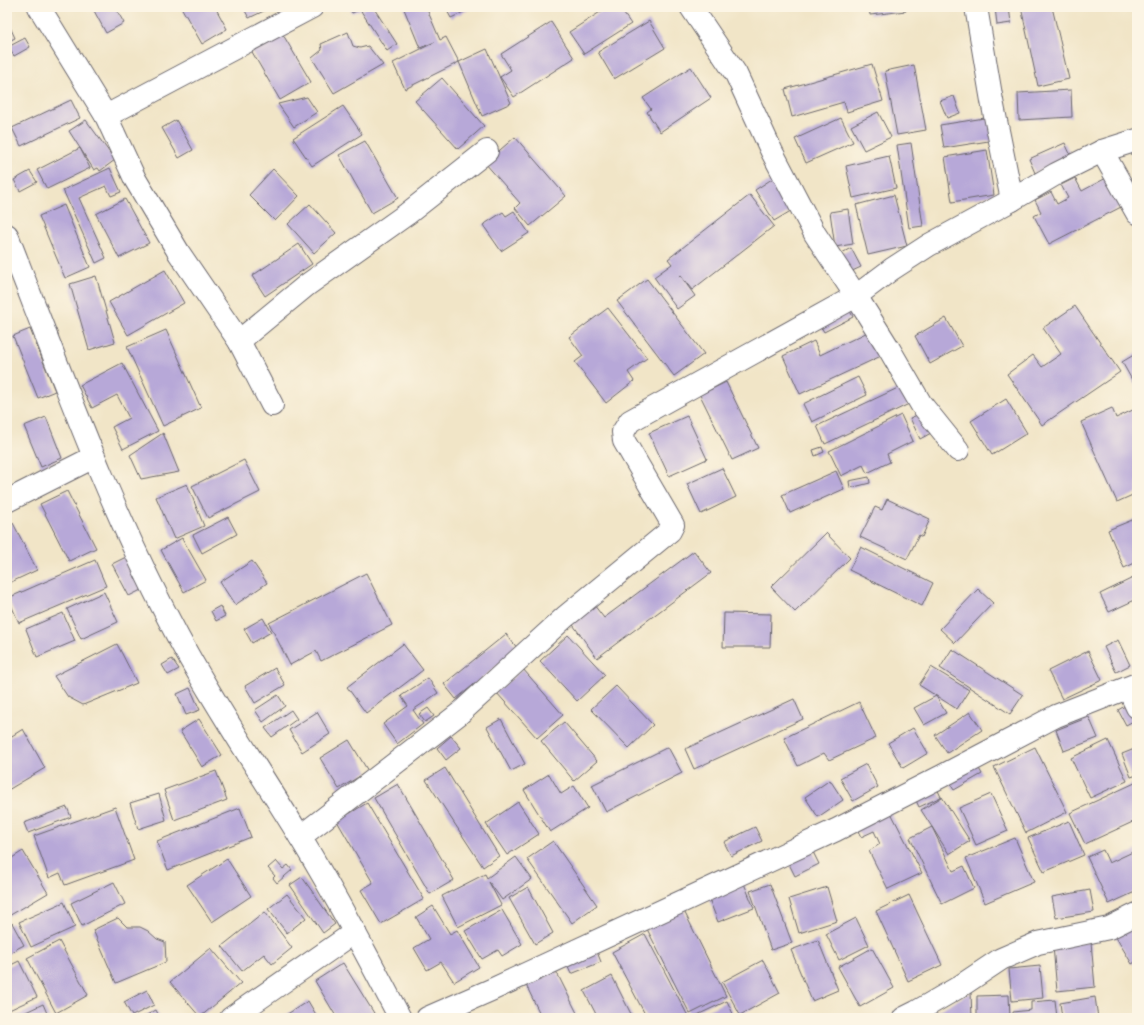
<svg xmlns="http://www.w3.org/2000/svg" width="1144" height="1025" font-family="'Shantell Sans',sans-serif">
<rect width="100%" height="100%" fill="#fcf5e5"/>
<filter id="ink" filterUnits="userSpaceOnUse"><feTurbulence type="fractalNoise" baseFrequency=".025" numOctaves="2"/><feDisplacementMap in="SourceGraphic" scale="8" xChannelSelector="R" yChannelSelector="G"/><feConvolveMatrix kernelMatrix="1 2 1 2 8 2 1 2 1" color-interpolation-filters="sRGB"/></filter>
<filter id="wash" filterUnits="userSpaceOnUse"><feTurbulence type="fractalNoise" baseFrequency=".012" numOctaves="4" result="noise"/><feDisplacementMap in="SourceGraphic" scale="16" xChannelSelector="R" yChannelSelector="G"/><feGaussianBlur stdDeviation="0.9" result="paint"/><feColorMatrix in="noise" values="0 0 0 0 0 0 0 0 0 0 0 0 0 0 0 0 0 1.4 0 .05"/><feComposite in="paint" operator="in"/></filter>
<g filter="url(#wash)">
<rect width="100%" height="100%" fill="#f1e5c7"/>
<g id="blocks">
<g fill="#b7a8d8">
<polygon points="92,7 115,7 124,23 106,33"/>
<polygon points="181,7 215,7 227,29 202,44"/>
<polygon points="243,7 267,7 268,9 249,18"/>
<polygon points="349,7 366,7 352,13"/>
<polygon points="366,7 373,7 397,44 387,51 361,11"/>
<polygon points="409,7 426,7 440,40 446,37 459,62 405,89 393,63 435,42 420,48 404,9"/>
<polygon points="445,7 474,7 451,18"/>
<polygon points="608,7 619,7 631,24 584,54 569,32"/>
<polygon points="869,7 905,7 906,11 870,15"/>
<polygon points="995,7 1009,7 1011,23 997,25"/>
<polygon points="1021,7 1052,7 1069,79 1038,86"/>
<polygon points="649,21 665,48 614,79 598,52"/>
<polygon points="551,22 574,58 514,97 500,77 511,70 501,54"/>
<polygon points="10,27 15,38 7,42 7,28"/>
<polygon points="279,28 311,82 280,100 248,45"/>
<polygon points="348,32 353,46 360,48 368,46 383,65 334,93 312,58 322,50 321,44"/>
<polygon points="25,38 30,47 14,56 8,47"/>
<polygon points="487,49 511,103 482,116 459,62"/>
<polygon points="872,64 883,101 847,112 844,102 792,117 785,89"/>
<polygon points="914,65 926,130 897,135 885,71"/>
<polygon points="691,67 711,98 660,132 647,112 651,109 643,98"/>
<polygon points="442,78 484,126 458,149 415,101"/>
<polygon points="1071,90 1072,117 1019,120 1018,93"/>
<polygon points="954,96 960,113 947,118 940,101"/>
<polygon points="307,97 317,112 294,127 278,104"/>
<polygon points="71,100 80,118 21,146 12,128"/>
<polygon points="343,106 362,134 312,166 293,138"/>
<polygon points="878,112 891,137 864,150 851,126"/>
<polygon points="991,117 995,140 944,148 940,125"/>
<polygon points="841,118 853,142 806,163 795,139"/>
<polygon points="86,120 115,160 100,171 98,168 94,170 69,131"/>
<polygon points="176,120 193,150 179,158 162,128"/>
<polygon points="515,137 566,196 530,226 515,208 520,203 485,163"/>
<polygon points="365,141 398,198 372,213 339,155"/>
<polygon points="911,143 923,226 909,228 897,145"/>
<polygon points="1065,143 1072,158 1035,173 1029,159"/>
<polygon points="80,148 90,168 47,189 37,170"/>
<polygon points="987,150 994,195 952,202 945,157"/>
<polygon points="889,156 896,188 853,198 846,166"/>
<polygon points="110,168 121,192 111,196 106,186 79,198 106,258 96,263 63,190"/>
<polygon points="273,169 299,196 275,221 249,195"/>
<polygon points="30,171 37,182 20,191 14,180"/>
<polygon points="775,177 794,209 774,221 755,190"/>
<polygon points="1108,177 1123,206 1049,244 1034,216 1041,212 1035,200 1051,192 1057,204 1068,198 1061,185 1075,178 1082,191"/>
<polygon points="750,195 774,226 692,290 680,275 695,296 677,309 654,277 672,264 668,259"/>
<polygon points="894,195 907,246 868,255 856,205"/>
<polygon points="125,199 149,243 119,258 96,214"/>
<polygon points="310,204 336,233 314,253 288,224"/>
<polygon points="64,205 90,267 65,278 39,216"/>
<polygon points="848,209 853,244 835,247 830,212"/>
<polygon points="514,211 529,233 501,251 483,225 503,212 506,216"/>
<polygon points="299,244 312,264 265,296 252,276"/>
<polygon points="851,248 861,267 850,272 840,254"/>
<polygon points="165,270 184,303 128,335 109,302"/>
<polygon points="96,276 115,342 89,350 70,284"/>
<polygon points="647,279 704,354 674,376 617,301"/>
<polygon points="846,303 853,317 824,332 816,318"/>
<polygon points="1075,306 1120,372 1042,425 1007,374 1033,355 1042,367 1061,354 1043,328"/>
<polygon points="608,308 647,358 628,372 634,381 606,403 575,362 583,356 569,337"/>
<polygon points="946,318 962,346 930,364 915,336"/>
<polygon points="30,329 55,391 38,398 13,336"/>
<polygon points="166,330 201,408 163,426 127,347"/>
<polygon points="870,331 881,356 800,394 783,356 814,341 820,355"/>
<polygon points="1137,353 1137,386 1136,387 1122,362"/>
<polygon points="122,363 158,431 123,449 112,427 129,418 117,395 92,408 80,385"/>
<polygon points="858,377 867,395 812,422 803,404"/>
<polygon points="726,382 758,448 732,460 700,395"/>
<polygon points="900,387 909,404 825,444 817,426"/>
<polygon points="1006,399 1027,433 992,455 971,421"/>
<polygon points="1112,408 1116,418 1137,408 1137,493 1117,502 1081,422"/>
<polygon points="922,413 931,433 920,439 910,418"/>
<polygon points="901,415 913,441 887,454 890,462 867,473 863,465 841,476 829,451"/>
<polygon points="687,416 707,459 669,476 649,433"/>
<polygon points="46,417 62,458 41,467 24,426"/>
<polygon points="163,433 179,472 141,479 130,455"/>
<polygon points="822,447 824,452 815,456 813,450"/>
<polygon points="244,460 260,492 208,518 192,486"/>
<polygon points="722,468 736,497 701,514 687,484"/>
<polygon points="836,471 844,489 790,513 782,495"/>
<polygon points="869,477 870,483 850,488 849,481"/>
<polygon points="187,484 204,526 174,539 156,497"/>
<polygon points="67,491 96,548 69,561 40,504"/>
<polygon points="887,499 930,519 922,537 919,535 907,559 860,537 875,507 882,510"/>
<polygon points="228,517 237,534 202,553 193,535"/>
<polygon points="1137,518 1137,562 1124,568 1108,530"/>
<polygon points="13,523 37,570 7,584 7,525"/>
<polygon points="826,533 850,558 795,612 771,587"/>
<polygon points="182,538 206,580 184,592 161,550"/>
<polygon points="861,547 933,583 922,606 849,570"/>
<polygon points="694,551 711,573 597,658 571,622 594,605 604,618"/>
<polygon points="126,557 143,589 129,596 112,564"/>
<polygon points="95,560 106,586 19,623 8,598"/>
<polygon points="252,561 267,583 235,605 220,582"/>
<polygon points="366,573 392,625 321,661 316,651 290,665 269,623"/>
<polygon points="1137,576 1137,599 1109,612 1100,594"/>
<polygon points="978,589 993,603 955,643 940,629"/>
<polygon points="104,592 118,622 81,639 67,609"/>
<polygon points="220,606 225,616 216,621 211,611"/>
<polygon points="63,613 75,641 37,657 26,629"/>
<polygon points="724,613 771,614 770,647 723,647"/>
<polygon points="263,618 271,632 252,643 244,629"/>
<polygon points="506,634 518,649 456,699 444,684"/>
<polygon points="568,635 605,675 577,701 540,661"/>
<polygon points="1118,640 1130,665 1116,672 1104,647"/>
<polygon points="117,644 137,683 83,705 68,697 54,676"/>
<polygon points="403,644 423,670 366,713 347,687"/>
<polygon points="952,649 1023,695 1010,714 940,668"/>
<polygon points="1088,651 1102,680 1062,699 1048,671"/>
<polygon points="172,659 179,669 168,675 162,665"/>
<polygon points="931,667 969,690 957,709 919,685"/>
<polygon points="275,668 285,685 255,703 245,686"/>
<polygon points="523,669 563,715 537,738 496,692"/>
<polygon points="428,678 438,693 413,710 423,724 397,744 383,724 408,706 401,696"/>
<polygon points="616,686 653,725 629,748 591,709"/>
<polygon points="190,688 200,710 186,715 177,694"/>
<polygon points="278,695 285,706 263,722 255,710"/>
<polygon points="936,696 946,713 924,725 914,708"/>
<polygon points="794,699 803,719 694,769 685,749"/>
<polygon points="859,702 876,738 829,760 824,753 798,766 784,738"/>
<polygon points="1132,702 1137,712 1137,719 1126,725 1118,710"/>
<polygon points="428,708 434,716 425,722 419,714"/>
<polygon points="291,710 297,719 272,737 265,728"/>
<polygon points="317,712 330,734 302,752 289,730"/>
<polygon points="970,712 982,730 947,753 935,735"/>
<polygon points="1089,717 1098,738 1064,751 1056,730"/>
<polygon points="199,719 222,755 202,767 180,731"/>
<polygon points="501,719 525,764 511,771 487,727"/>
<polygon points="564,722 597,761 574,781 541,741"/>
<polygon points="913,728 928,753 903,768 888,743"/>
<polygon points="23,729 45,768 8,790 7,788 7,739"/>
<polygon points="451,736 461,748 446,760 437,748"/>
<polygon points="349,740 368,771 339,789 320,758"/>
<polygon points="1108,740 1127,781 1090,798 1071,758"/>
<polygon points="668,747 682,773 606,812 592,785"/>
<polygon points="1035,747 1067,812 1026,833 994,767"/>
<polygon points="1137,748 1137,775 1131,777 1122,754"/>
<polygon points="976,763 982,774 954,790 947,779"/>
<polygon points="866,764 878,787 853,801 840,778"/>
<polygon points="445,768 499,856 483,867 426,780"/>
<polygon points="216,771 227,800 174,820 164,790"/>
<polygon points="549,774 561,794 574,786 588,808 550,832 524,790"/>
<polygon points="830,780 843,800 818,817 805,797"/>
<polygon points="1137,782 1137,820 1085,844 1070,813"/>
<polygon points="398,784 454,880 430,894 374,798"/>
<polygon points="935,784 941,797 919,807 913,794"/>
<polygon points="159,794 166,820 138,829 130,803"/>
<polygon points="991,794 1008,831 976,845 959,808"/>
<polygon points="942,797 970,841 949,854 932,827 953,871 964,866 974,888 942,904 910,838 932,827 921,810"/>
<polygon points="518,802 539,834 507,855 486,824"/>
<polygon points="367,803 424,899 381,924 361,890 373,883 337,821"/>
<polygon points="67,807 71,817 28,833 24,823"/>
<polygon points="115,807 134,860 65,885 60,873 49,878 34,836"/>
<polygon points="888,807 922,873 888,889 869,851 880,844 874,831 861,837 855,825"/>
<polygon points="240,808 251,837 168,870 157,841"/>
<polygon points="1069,821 1084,855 1044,872 1028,838"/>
<polygon points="755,827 762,841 731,856 724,842"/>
<polygon points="1015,838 1034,882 985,903 966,858"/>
<polygon points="553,841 597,905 572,923 527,859"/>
<polygon points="810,846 819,864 795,876 786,858"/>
<polygon points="1103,850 1109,863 1137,850 1137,891 1109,904 1087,857"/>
<polygon points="23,851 48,893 7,917 7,861"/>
<polygon points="516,857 532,879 502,900 489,882 501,905 458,927 442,896 485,874 487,878"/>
<polygon points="227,859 251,896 212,922 187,885"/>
<polygon points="276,861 283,869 288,865 292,870 277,883 273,878 275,876 268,868"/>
<polygon points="302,877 335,924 323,933 290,885"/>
<polygon points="743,881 754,908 718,922 707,894"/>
<polygon points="114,882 125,904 82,926 71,903"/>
<polygon points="770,884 792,943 771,950 750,891"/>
<polygon points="528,887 553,933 535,944 509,898"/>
<polygon points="827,887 837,921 799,933 789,899"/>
<polygon points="1090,890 1094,912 1056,918 1052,897"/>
<polygon points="287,894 306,918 287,933 268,909"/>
<polygon points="909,895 942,965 908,981 876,911"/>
<polygon points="64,902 75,927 31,947 19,922"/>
<polygon points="433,906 450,934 457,930 479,967 454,982 441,962 427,970 414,948 429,939 416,917"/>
<polygon points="683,909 726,996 690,1014 646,927"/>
<polygon points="502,910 522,944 502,956 498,950 482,959 465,931"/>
<polygon points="265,912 292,948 272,964 264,954 242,971 222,946"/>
<polygon points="118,918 127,927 140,927 148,931 157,939 165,942 166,962 116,983 93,930"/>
<polygon points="856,918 869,945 839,960 826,934"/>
<polygon points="1137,921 1137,961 1132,964 1114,934"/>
<polygon points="12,923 24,945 7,954 7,926"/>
<polygon points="645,934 688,1016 683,1018 647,1018 612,952"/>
<polygon points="818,940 838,990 812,1001 791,950"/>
<polygon points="59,941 88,995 56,1013 27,958"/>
<polygon points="1091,942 1095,987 1057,991 1053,946"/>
<polygon points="594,944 601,962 571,974 563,956"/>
<polygon points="211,948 241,983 200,1017 170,982"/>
<polygon points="872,948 894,988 860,1007 838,967"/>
<polygon points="763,960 780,993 740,1015 722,982"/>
<polygon points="19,961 37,997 7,1011 7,967"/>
<polygon points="343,963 377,1018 337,1018 315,981"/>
<polygon points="1040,966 1043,998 1012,1001 1009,969"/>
<polygon points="556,971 577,1013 566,1018 542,1018 526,985"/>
<polygon points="612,976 633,1018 598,1018 584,991"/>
<polygon points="147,990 154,1005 132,1016 124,1002"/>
<polygon points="971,993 972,1018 936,1018 933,1013"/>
<polygon points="1009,995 1010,1018 977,1018 977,996"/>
<polygon points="1095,997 1098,1018 1062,1018 1060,1003"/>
<polygon points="1055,1000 1057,1018 1013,1018 1013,1012 1031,1010 1031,1002"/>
<polygon points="308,1001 318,1018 281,1018"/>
<polygon points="727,1001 735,1018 691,1018"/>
<polygon points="43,1004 49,1018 13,1018"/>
<polygon points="156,1010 160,1018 141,1018"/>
</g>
</g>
</g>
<g filter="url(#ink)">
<use href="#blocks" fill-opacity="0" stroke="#6a666c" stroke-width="1"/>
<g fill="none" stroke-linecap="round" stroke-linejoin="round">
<g stroke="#6a666c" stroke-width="24">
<g id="minor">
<polyline points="39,7 106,116 135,179 179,253 239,341 272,405"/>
<polyline points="691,7 736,74 772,152 815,234 856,296 888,347 921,404 958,450"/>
<polyline points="976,7 992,101 1012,200"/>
<polyline points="106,116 312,7"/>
<polyline points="1102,151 1137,213"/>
<path d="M 7,235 C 60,370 109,508 178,637 C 215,706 259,770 300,837 C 336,896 368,957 400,1018"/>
<polyline points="239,341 307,285 407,214 487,151"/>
<polyline points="7,501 94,457"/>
<polyline points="1128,688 1137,707"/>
<polyline points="300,837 459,714 565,617 670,531 673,525 624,441 623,432 630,421 856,296 892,269 929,245 1012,200 1056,174 1102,151 1137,140"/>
<polyline points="231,1018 355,932"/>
<polyline points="427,1018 491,990 836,830 942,776 1056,716 1137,684"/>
<polyline points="904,1018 916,1012 959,987 1001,959 1038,943 1109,928 1137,914"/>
</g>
</g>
<use href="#minor" stroke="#fff" stroke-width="22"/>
</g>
</g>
<rect width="1144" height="1025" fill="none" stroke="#fcf5e5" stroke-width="24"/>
</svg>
